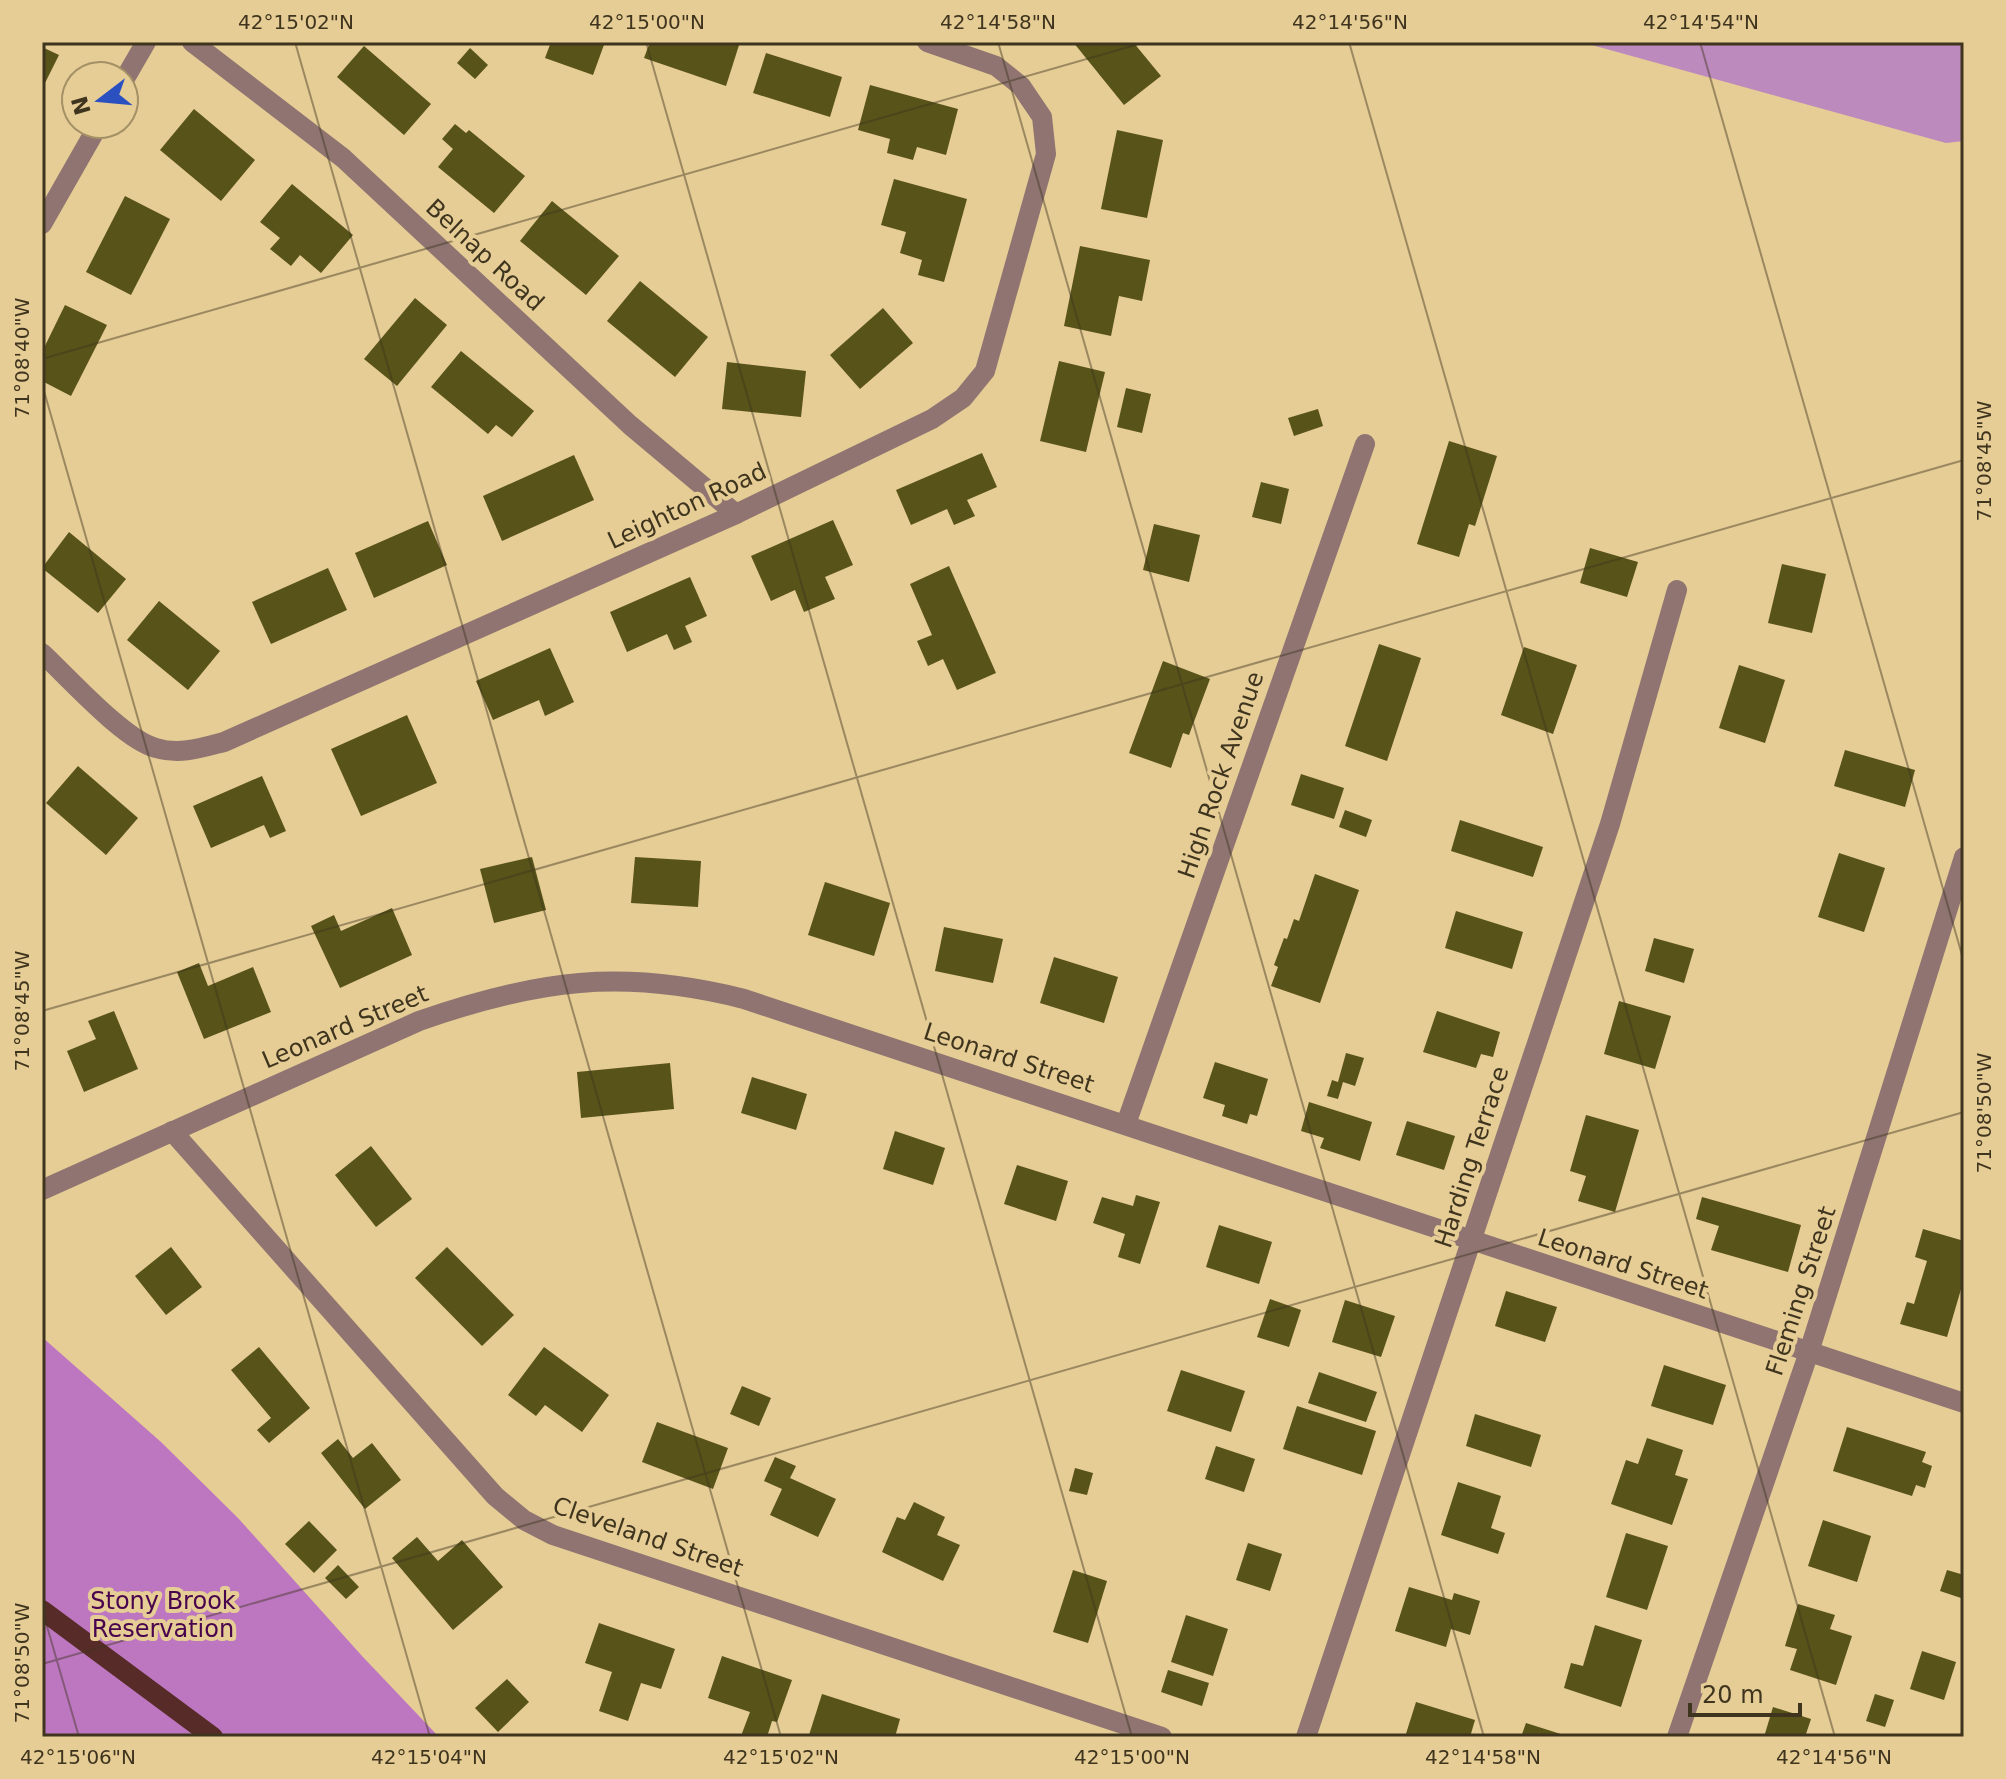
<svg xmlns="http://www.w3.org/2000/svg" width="2006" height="1779" font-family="'DejaVu Sans',sans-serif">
<rect width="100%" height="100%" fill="#e6cc95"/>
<polygon fill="#bc8abd" points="1581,42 1964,42 1964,141 1946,143"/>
<polygon fill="#bd77c0" points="42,1337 161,1442 238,1518 362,1656 439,1737 42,1737"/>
<g fill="#575319">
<polygon points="551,42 605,42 593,75 545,58"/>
<polygon points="650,42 740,42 726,86 644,58"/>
<polygon points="1073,42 1133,42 1161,76 1124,105"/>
<polygon points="364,46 431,104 404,135 337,77"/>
<polygon points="42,47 59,55 42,89"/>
<polygon points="470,48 488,65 475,79 457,63"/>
<polygon points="766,53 842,77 830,117 753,93"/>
<polygon points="870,85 958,109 946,155 917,147 913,160 887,153 890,139 858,130"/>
<polygon points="194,109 255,160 221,201 160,150"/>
<polygon points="455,124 466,133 469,130 525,176 494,213 438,167 453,149 442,139"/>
<polygon points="1117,130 1163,140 1147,218 1101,209"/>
<polygon points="894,179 967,199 944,282 918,275 922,260 900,253 906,232 881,225"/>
<polygon points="292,184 353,235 321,273 300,255 291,266 270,249 280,238 260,222"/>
<polygon points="125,196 170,219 131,295 86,272"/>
<polygon points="552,201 619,256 586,295 520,241"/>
<polygon points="1080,246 1150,260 1142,301 1119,296 1111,336 1064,326"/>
<polygon points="640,281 708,337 675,377 607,321"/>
<polygon points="415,298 447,325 397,386 364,359"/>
<polygon points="65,305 107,325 71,396 42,381 42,352"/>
<polygon points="883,308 913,343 860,389 830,355"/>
<polygon points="461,351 534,411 512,437 496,425 488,434 431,387"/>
<polygon points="1059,361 1105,372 1086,452 1040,441"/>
<polygon points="727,362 806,371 801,417 722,409"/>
<polygon points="1126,388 1151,394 1142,433 1117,427"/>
<polygon points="1318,409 1323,426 1294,436 1288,418"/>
<polygon points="1449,441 1497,456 1475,526 1469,524 1459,557 1417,544"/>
<polygon points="982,453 997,487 967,500 975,516 954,525 947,509 911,525 896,490"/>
<polygon points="574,455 594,500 502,541 483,496"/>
<polygon points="1261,482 1289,489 1281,524 1252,517"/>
<polygon points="833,520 853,565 825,577 835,599 804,612 795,590 771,601 751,556"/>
<polygon points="428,521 447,565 374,598 355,553"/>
<polygon points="1154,524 1200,535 1189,582 1143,570"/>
<polygon points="69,532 126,579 98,613 42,568"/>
<polygon points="1590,548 1638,562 1627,597 1580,583"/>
<polygon points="1782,564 1826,574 1812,633 1768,623"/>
<polygon points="949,566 996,673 957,690 943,659 928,666 917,641 932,635 910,584"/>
<polygon points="328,568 347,610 271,644 252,602"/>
<polygon points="690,577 707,616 685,626 692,642 674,650 667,634 627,652 610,612"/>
<polygon points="159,601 220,651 188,690 127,640"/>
<polygon points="1379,644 1421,658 1387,761 1345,746"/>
<polygon points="1524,647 1577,665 1553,734 1501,715"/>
<polygon points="550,648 574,702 545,716 539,700 493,720 476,681"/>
<polygon points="1163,661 1210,679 1189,735 1183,733 1171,768 1129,753"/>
<polygon points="1739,665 1785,680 1765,743 1719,728"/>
<polygon points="407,715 437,783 361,816 331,749"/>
<polygon points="1845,750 1915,770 1905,807 1834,786"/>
<polygon points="78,766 138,818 106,855 46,803"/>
<polygon points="1301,774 1344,788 1334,819 1291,805"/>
<polygon points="262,776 286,831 270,838 264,825 211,848 193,806"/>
<polygon points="1345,810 1372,820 1366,837 1339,827"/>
<polygon points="1460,820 1543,847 1533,877 1451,851"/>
<polygon points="1839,853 1885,868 1864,932 1818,917"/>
<polygon points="532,857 546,910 494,923 480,869"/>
<polygon points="635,857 701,861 698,907 631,903"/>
<polygon points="1315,874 1359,890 1320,1003 1271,986 1278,967 1274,965 1284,938 1287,939 1294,919 1299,921"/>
<polygon points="825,882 890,903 874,956 808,935"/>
<polygon points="392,908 412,955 340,988 311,926 334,915 341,931"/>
<polygon points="1456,911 1523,932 1512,969 1445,948"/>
<polygon points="944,927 1003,939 993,983 935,971"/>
<polygon points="1654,938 1694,949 1684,983 1645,971"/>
<polygon points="1054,957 1118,977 1104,1023 1040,1003"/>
<polygon points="199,963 208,986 253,967 271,1012 204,1039 177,972"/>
<polygon points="1619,1001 1671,1016 1655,1069 1604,1054"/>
<polygon points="114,1011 138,1069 84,1092 67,1051 96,1039 88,1021"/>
<polygon points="1437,1011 1500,1032 1493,1057 1481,1054 1476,1068 1423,1052"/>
<polygon points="1346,1053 1364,1058 1355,1086 1343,1082 1338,1099 1327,1096 1332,1080 1338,1082"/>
<polygon points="1215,1062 1268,1079 1257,1116 1250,1114 1247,1124 1222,1116 1225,1105 1203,1098"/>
<polygon points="670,1063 674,1109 581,1118 577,1072"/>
<polygon points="752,1077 807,1094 796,1130 741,1113"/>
<polygon points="1309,1102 1372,1122 1360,1161 1320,1148 1324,1138 1301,1131"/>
<polygon points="1586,1115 1639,1130 1615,1212 1578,1201 1586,1176 1570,1171"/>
<polygon points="1407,1121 1455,1136 1444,1170 1396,1155"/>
<polygon points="895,1131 945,1148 933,1185 883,1169"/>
<polygon points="371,1146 412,1199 376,1227 335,1175"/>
<polygon points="1017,1165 1068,1181 1056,1221 1004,1204"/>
<polygon points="1136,1195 1160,1202 1140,1264 1118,1257 1125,1234 1093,1223 1102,1197 1133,1206"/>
<polygon points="1702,1197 1801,1225 1788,1272 1711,1250 1719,1226 1696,1219"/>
<polygon points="1219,1225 1272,1242 1259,1284 1206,1267"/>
<polygon points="1923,1229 1964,1241 1964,1279 1947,1337 1900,1324 1907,1302 1914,1304 1927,1261 1915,1257"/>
<polygon points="171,1247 202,1287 166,1315 135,1276"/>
<polygon points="447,1247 514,1315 482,1346 415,1278"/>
<polygon points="1506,1291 1557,1307 1545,1342 1495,1326"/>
<polygon points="1270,1299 1301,1310 1289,1347 1257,1337"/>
<polygon points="1345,1300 1395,1316 1381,1357 1332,1342"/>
<polygon points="259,1347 310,1408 269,1443 257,1430 271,1418 231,1370"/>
<polygon points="544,1347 609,1395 582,1432 545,1405 536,1416 508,1395"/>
<polygon points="1664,1365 1726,1385 1713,1425 1651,1406"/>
<polygon points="1181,1370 1245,1391 1231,1432 1167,1411"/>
<polygon points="1319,1372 1377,1392 1366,1422 1308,1403"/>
<polygon points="742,1386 771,1398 759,1426 730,1414"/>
<polygon points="1297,1406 1376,1431 1362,1475 1283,1449"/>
<polygon points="1475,1414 1541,1435 1531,1467 1466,1446"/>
<polygon points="657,1422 728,1448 713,1489 642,1462"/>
<polygon points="1847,1427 1926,1452 1922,1462 1932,1466 1925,1488 1916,1485 1912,1496 1833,1471"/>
<polygon points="1647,1438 1683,1450 1675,1475 1688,1479 1672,1525 1611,1504 1626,1460 1638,1464"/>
<polygon points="338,1439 353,1458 372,1443 401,1480 365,1509 321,1453"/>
<polygon points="1216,1446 1255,1459 1244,1492 1205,1479"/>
<polygon points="775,1457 796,1466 790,1478 836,1499 818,1537 770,1515 782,1489 764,1481"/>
<polygon points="1075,1468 1093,1473 1087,1495 1069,1491"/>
<polygon points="1458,1482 1501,1496 1491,1528 1505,1533 1498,1554 1441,1535"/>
<polygon points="914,1502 945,1517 937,1535 960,1545 943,1581 882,1552 897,1517 905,1520"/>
<polygon points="1823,1520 1871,1536 1857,1582 1808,1566"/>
<polygon points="309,1521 337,1550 314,1573 285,1544"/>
<polygon points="1626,1533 1668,1546 1647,1610 1606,1597"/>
<polygon points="417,1537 438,1561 462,1540 503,1587 453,1630 392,1558"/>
<polygon points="1248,1543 1282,1554 1270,1591 1236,1580"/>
<polygon points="338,1565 359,1587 346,1599 325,1578"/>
<polygon points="1073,1570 1107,1581 1088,1643 1053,1632"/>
<polygon points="1947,1570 1964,1575 1964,1599 1940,1591"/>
<polygon points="1409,1587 1452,1600 1454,1593 1480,1601 1470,1635 1451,1629 1446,1647 1395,1631"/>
<polygon points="1798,1604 1835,1615 1830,1629 1852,1636 1836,1685 1790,1670 1797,1649 1785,1646"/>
<polygon points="1186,1615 1228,1629 1213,1676 1171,1662"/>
<polygon points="599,1623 675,1649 661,1689 641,1683 628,1721 599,1711 612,1672 585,1663"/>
<polygon points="1595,1625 1642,1640 1621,1707 1564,1688 1571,1663 1583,1666"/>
<polygon points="1922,1651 1956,1662 1944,1700 1910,1689"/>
<polygon points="722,1656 792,1680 777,1722 772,1721 767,1737 741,1736 750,1712 708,1698"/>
<polygon points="1168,1670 1209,1683 1202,1706 1161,1692"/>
<polygon points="507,1679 529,1702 498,1732 475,1708"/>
<polygon points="822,1694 900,1719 895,1737 809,1735"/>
<polygon points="1875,1694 1894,1700 1885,1727 1866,1721"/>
<polygon points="1416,1702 1475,1720 1470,1737 1405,1737"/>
<polygon points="1773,1707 1811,1719 1805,1737 1764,1737"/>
<polygon points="1526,1723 1567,1736 1567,1737 1521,1737"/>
</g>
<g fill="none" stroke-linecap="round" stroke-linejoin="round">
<g stroke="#8f7471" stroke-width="20">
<polyline points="192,42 343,158 630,425 736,514"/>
<polyline points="124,80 146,42"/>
<polyline points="42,224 99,124"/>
<path d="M 42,653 C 68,677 124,740 156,748 C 180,755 201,748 224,742 L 736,514 L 932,419 L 963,398 L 985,371 L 1046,154 L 1042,117 L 1021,86 L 996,66 L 927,42"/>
<polyline points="1126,1124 1365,444"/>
<polyline points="172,1131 495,1496 524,1520 553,1535 1162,1737"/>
<path d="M 42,1190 L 419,1021 C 536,980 622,968 744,999 C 1151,1132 1557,1270 1964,1403"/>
<polyline points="1306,1737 1610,824 1677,590"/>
<polyline points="1677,1737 1809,1352 1964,857"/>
</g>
<polyline stroke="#572b27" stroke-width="20" points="42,1610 213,1737"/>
</g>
<path fill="none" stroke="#3f351f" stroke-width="2" stroke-opacity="0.45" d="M 295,42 L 781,1737M 646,42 L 1132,1737M 998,42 L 1484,1737M 1349,42 L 1835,1737M 1700,42 L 1964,962M 42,359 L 1146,42M 42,384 L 430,1737M 42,1011 L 1964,460M 42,1609 L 79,1737M 42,1664 L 1964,1112"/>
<g text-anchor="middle" stroke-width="8" stroke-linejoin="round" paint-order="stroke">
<g font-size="24" fill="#3f351f" stroke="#e6cc95">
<text transform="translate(485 255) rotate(43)" y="8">Belnap Road</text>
<text transform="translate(687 506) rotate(-25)" y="8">Leighton Road</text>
<text transform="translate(1221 775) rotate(-71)" y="8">High Rock Avenue</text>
<text transform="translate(345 1027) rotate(-23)" y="8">Leonard Street</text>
<text transform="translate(1009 1058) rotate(18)" y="8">Leonard Street</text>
<text transform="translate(1472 1157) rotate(-72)" y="8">Harding Terrace</text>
<text transform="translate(1623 1264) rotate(18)" y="8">Leonard Street</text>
<text transform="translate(1801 1291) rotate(-72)" y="8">Fleming Street</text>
<text transform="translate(648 1537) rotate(19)" y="8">Cleveland Street</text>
</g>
<g font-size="24" fill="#48044c" stroke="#e6cc95">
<text x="163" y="1609">Stony Brook<tspan x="163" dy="28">Reservation</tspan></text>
</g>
</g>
<rect width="2006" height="1779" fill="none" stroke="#e6cc95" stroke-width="88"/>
<g transform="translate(100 100) rotate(254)"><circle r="38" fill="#e6cc95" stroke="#a39066" stroke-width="2"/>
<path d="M0-6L14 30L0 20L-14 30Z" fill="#2b51c0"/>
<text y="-12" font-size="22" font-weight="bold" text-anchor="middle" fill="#3f351f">N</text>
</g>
<path d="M1690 1703v12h110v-12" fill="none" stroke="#3f351f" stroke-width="4"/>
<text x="1702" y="1703" font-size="24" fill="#3f351f" stroke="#e6cc95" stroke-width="6" paint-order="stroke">20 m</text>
<rect x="44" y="44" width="1918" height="1691" fill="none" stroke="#3f351f" stroke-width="3"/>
<g font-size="20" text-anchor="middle" fill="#3f351f">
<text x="296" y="29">42°15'02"N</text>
<text x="647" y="29">42°15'00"N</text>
<text x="998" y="29">42°14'58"N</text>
<text x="1350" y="29">42°14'56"N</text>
<text x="1701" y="29">42°14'54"N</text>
<text transform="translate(22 358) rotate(-90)" y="7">71°08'40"W</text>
<text transform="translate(1984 461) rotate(-90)" y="7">71°08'45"W</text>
<text transform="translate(22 1011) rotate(-90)" y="7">71°08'45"W</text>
<text transform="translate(1984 1113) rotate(-90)" y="7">71°08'50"W</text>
<text transform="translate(22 1663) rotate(-90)" y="7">71°08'50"W</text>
<text x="78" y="1764">42°15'06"N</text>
<text x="429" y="1764">42°15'04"N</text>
<text x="781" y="1764">42°15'02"N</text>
<text x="1132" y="1764">42°15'00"N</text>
<text x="1483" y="1764">42°14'58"N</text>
<text x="1834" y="1764">42°14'56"N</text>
</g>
</svg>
